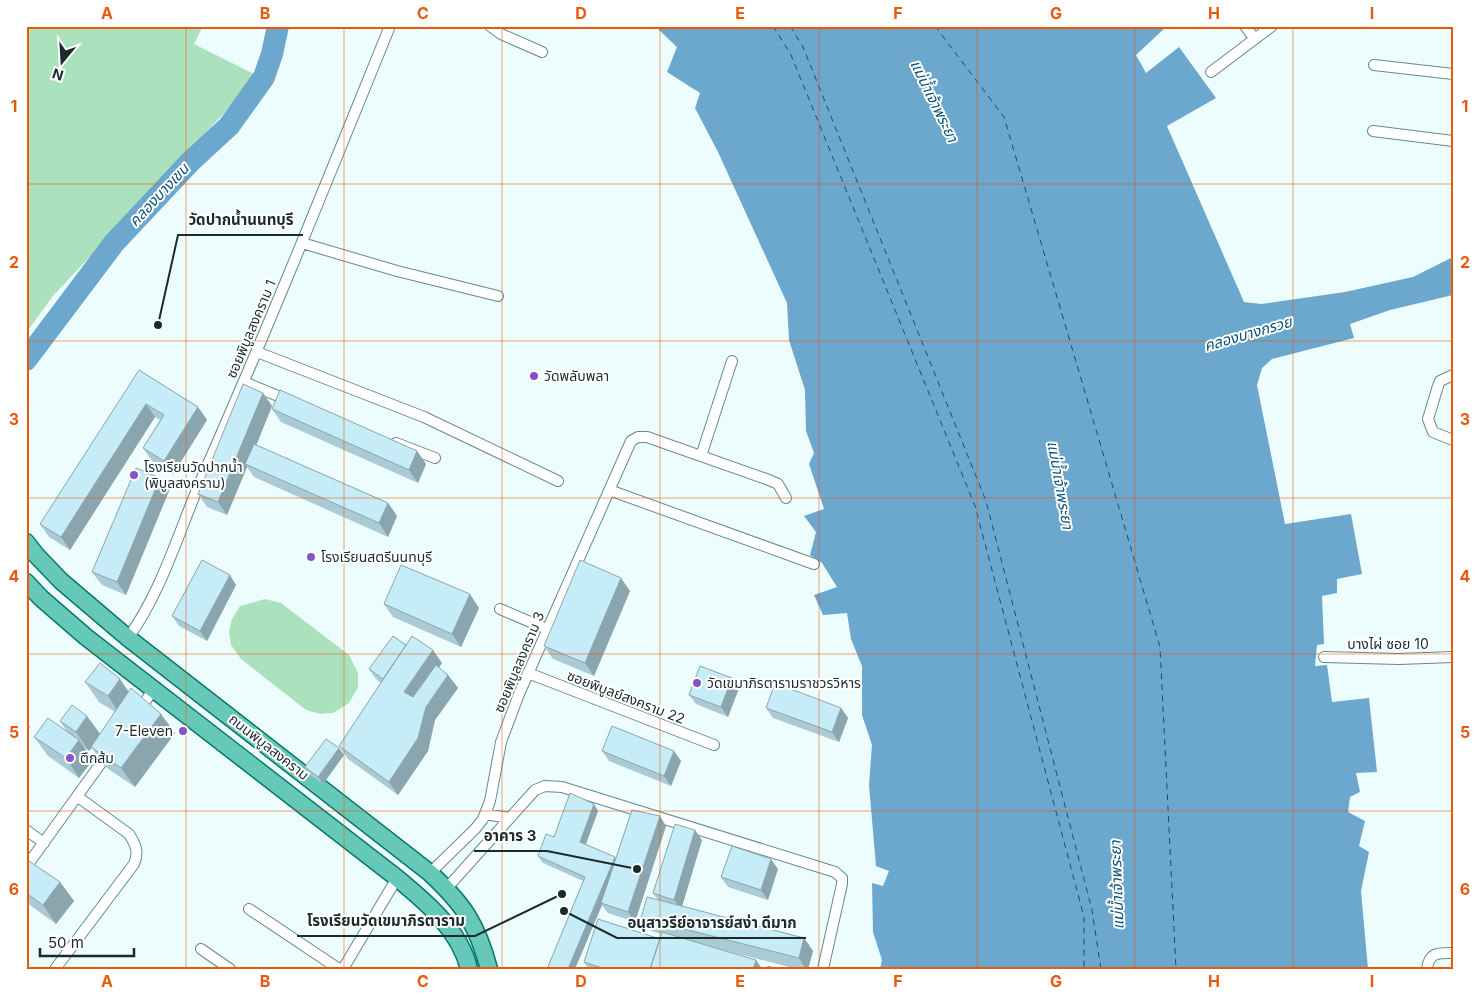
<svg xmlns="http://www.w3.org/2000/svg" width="1479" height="995" font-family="Inter,'Noto Sans Thai',sans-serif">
	<rect width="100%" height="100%" fill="#edfdfd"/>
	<path fill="#ace1be" d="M26,26H203L194,44L254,74L252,79L227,110L53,296L26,333Z
		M265,599L281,603L349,655L358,673V687L349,703L333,713L320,714L306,710L241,659L231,645L229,632L232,619L240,606Z"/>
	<path fill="#6ca7cd" d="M655,26H1118L1119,28L1121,26H1167L1136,55L1146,73L1179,47L1216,98L1167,126L1244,302L1261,304L1345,292L1413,277L1453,257V295L1390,310L1350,324L1354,338L1272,359L1262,368L1257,385L1285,524L1351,514L1362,574L1337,579V593L1322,596L1324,644L1317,645L1315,666L1327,665L1332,702L1369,698L1377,772L1356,773L1360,792L1350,797L1348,812L1365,821L1359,846L1369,852L1361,891L1368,969H880L882,960L873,932L872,883L883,886L889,871L876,866L869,785L872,745L862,715V666L851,639L847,613L823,615L814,595L837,587L822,563L810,555L816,532L804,516L824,509L809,464L814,453L806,431L805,390L789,340L787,303L718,152L695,108L700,93L667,72L677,47Z"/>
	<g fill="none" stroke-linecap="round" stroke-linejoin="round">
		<path stroke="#6ca7cd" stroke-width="22" d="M26,360L114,243L190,162L229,126L264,77L272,54L278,26"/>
		<path stroke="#085379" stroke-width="1" stroke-dasharray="6 5" stroke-linecap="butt" d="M773,26L791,55L975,506L1084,917V969
			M790,26L803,47L986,501L1092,910L1101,969
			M935,26L1004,117L1160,647L1176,969"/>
		<g stroke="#658b8b" stroke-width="12">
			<path id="street" d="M490,26L501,34L542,52
				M1245,26L1255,39
				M1374,65L1453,74
				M1211,72L1272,26
				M1373,131L1453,141
				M302,243L397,271L498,296
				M257,352L424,417L558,481
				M1453,375L1440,381L1438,386L1428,419L1433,432L1453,440
				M244,382L290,401
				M396,443L435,458
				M701,456L732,361
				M609,490L814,564
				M500,609L547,629
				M128,638C163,590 180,527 204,473C269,326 329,176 390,26
				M1324,657L1399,659L1453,657
				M528,673L714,745
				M138,712L153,690
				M485,814L509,818
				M26,830L44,843
				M26,867L109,752
				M430,873L475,829L483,819L490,801L501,742L519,694L631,441L638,437H647L769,480L778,484L786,498
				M447,888L535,790L545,786L562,787L835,872L842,878V884L823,969
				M249,909L339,969
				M201,949L230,969
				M55,969L134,864C139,852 136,845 129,834L78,797
				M343,969L397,878
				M1427,969C1429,952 1438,953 1453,953"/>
		</g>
		<g stroke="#097a69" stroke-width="19">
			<path id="primary" d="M26,542L37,556L61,581L128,638L430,873C464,905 477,924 489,969
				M26,582L41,598L86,637L397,878C426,902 460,930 469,969"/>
		</g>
		<use href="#street" stroke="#fff" stroke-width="10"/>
		<use href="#primary" stroke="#66c8b9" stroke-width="16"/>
	</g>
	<path fill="#aacbd5" d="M139,370L198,407L207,420L173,474L152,461L143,448L160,420L155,417L70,550L49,537L40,524Z
		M263,393L272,406L256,445L388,503L397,516L388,537L254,477L247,467L227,515L207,507L198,494Z
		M272,409L417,451L426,464L418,483L281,422Z
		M169,491L126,595L102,585L92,572Z
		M236,585L207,641L179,626L172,616Z
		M630,591L594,676L553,659L544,646Z
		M384,604L479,608L461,647L393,617Z
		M406,645L442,663L439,668L448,675L458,688L435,720L428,751L398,795L348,759L339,746L381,683L376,679L369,669Z
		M732,678L739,688L728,717L696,704L689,695Z
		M85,682L129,692L175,733L135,787L104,766L92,748L89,751L85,748L93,760L79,778L48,756L34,737L67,732L60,721L100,734L115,712L99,702Z
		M766,708H841L848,718L839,742L773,718Z
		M339,748L344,755L323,784L309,774L305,767Z
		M602,751H674L681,761L671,786L609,761Z
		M598,811L586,844L616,858L666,826L635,922L608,913L602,905L575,969H547L583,881L543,863L538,856L554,837Z
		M702,840L682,906L804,938L813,951L808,969H797L708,946L756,960L762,969H589L584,962L660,939L662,934L651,931L641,918L658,900L653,893Z
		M26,859L60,882L74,901L56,924L26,902Z
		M778,869L768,900L728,887L721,877Z"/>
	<path fill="#8ba5ae" d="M263,393L272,406L248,466L245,464L247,467L227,515L218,502Z
		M146,404L155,417L70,550L61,537Z
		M198,407L207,420L173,474L164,461Z
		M417,451L426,464L418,483L409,470Z
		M160,478L169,491L126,595L117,582Z
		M388,503L397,516L388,537L379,523Z
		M230,575L236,585L207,641L200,631Z
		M621,578L630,591L594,676L585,663Z
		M470,594L479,608L461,647L452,634Z
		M433,650L442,663L413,705L404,692Z
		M448,675L458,688L435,720L428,751L398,795L389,782L426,707Z
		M732,678L739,688L728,717L721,707Z
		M120,679L133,698L121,716L108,696Z
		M841,708L848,718L839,742L832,732Z
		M161,714L175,733L135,787L121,768Z
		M87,716L101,735L89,751L76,732Z
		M26,722L30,727L26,732Z
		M79,740L93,760L79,778L66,758Z
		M339,748L344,755L323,784L318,777Z
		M674,751L681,761L671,786L664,776Z
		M594,804L598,811L584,849L580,842Z
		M660,816L666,826L635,922L628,912Z
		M695,830L702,840L681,910L674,900Z
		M615,857L620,863L601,903L602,905L575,969H568Z
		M771,859L778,869L768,900L761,890Z
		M60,882L74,901L56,924L43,905Z
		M804,938L813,951L808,969H806L799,958Z
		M756,960L762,969H753Z"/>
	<path fill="#c6ecf8" stroke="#8ba5ae" d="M139,370L198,407L164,461L143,448L164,415L146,404L61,537L40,524Z
		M243,384L263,393L218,502L198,494Z
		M280,390L417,451L409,470L272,409Z
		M254,444L388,503L379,523L245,464Z
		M136,468L160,478L117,582L92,572Z
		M202,560L230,575L200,631L172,616Z
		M580,560L621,578L585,663L544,646Z
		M401,565L470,594L452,634L384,604Z
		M393,636L406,645L383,679L369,669Z
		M412,636L433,650L404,692L413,697L436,665L448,675L426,707L418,738L389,782L339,746Z
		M100,663L120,679L108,696L85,682Z
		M700,666L732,678L721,707L689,695Z
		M775,683L841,708L832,732L766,708Z
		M131,688L161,714L121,768L91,747Z
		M72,705L87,716L76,732L60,721Z
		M48,718L79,740L66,758L34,737Z
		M612,726L674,751L664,776L602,751Z
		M326,739L339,748L318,777L305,767Z
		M570,793L594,804L580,842L615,857L568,969H547L585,877L538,856L546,834L554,837Z
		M632,810L660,816L628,912L601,903Z
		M675,824L695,830L674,900L653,893Z
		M732,846L771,859L761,890L721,877Z
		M26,859L60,882L43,905L26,893Z
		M647,897L804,938L799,958L641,918Z
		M598,919L660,939L650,969H605L584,962Z
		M662,932L756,960L753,969H650Z
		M768,966L777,969H767Z"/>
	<path fill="none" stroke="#e8590c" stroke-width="1" stroke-opacity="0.55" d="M186,26V969M344,26V969M502,26V969M660,26V969M819,26V969M977,26V969M1135,26V969M1293,26V969M26,184H1453M26,341H1453M26,498H1453M26,654H1453M26,811H1453"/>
	<g fill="#8753cb" stroke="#fff" stroke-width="2">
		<circle cx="534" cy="376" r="5"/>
		<circle cx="134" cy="475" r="5"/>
		<circle cx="311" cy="557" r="5"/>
		<circle cx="697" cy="683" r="5"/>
		<circle cx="183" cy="731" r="5"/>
		<circle cx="70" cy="758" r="5"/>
	</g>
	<g text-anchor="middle" stroke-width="4" stroke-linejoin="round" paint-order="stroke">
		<g font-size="14" fill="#1b2b2b" stroke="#fff">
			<text transform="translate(251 329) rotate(-67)" y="5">ซอยพิบูลสงคราม 1</text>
			<text x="1388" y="649">บางไผ่ ซอย 10</text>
			<text transform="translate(519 662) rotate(-67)" y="5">ซอยพิบูลสงคราม 3</text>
			<text transform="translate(626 697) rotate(21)" y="5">ซอยพิบูลย์สงคราม 22</text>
			<text transform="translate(269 747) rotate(38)" y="5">ถนนพิบูลสงคราม</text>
		</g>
		<g font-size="14" fill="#1b2b2b" stroke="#fff" text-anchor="start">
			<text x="544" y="381">วัดพลับพลา</text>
			<text x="144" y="472">โรงเรียนวัดปากน้ำ<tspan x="144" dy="16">(พิบูลสงคราม)</tspan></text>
			<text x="321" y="562">โรงเรียนสตรีนนทบุรี</text>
			<text x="707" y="688">วัดเขมาภิรตารามราชวรวิหาร</text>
			<text x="173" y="736" text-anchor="end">7-Eleven</text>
			<text x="80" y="763">ตึกส้ม</text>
		</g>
		<g font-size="15" font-style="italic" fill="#085379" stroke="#fff">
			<text transform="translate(934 101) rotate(64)" y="5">แม่น้ำเจ้าพระยา</text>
			<text transform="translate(159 195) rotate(-47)" y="5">คลองบางเขน</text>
			<text transform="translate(1248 334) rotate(-16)" y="5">คลองบางกรวย</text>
			<text transform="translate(1060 485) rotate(80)" y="5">แม่น้ำเจ้าพระยา</text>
			<text transform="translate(1117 885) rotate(-92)" y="5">แม่น้ำเจ้าพระยา</text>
		</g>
	</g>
	<path fill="none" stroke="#1b2b2b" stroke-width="2" d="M158 325L178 235H303M637 869L547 851H474M562 894L475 936H297M564 911L617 938H806"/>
	<g fill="#1b2b2b" stroke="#fff" stroke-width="2">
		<circle cx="158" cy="325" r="5"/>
		<circle cx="637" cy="869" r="5"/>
		<circle cx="562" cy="894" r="5"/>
		<circle cx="564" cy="911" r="5"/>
	</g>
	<g font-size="15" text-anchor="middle" font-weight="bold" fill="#1b2b2b" stroke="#fff" stroke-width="4" stroke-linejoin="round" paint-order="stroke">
		<text x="241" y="225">วัดปากน้ำนนทบุรี</text>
		<text x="510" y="841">อาคาร 3</text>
		<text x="386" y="926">โรงเรียนวัดเขมาภิรตาราม</text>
		<text x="712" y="928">อนุสาวรีย์อาจารย์สง่า ดีมาก</text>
	</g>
	<rect width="1479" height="995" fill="none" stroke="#ffffff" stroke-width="55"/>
	<g transform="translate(62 62) rotate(198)" stroke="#ffffff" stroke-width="4" paint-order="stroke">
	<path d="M0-4L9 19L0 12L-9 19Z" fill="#1b2b2b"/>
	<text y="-8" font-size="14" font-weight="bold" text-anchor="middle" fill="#1b2b2b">N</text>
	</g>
	<path d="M40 948v8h94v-8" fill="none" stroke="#1b2b2b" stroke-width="2.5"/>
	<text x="48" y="948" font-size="15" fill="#1b2b2b" stroke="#ffffff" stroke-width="4" paint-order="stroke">50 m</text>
	<rect x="28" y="28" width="1424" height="940" fill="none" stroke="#e8590c" stroke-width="2"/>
	<g font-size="16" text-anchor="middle" font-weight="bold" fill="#e8590c">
		<text x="107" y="19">A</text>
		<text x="265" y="19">B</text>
		<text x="423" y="19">C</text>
		<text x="581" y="19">D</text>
		<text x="740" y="19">E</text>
		<text x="898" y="19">F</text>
		<text x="1056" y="19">G</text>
		<text x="1214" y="19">H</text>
		<text x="1372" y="19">I</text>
		<text x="14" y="112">1</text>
		<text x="1465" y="112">1</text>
		<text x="14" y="268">2</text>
		<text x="1465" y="268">2</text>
		<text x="14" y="425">3</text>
		<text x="1465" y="425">3</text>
		<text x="14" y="582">4</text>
		<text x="1465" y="582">4</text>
		<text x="14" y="738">5</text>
		<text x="1465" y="738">5</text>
		<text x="14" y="895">6</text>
		<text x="1465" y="895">6</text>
		<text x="107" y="987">A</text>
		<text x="265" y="987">B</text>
		<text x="423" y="987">C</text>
		<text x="581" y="987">D</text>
		<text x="740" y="987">E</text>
		<text x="898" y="987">F</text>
		<text x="1056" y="987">G</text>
		<text x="1214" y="987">H</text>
		<text x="1372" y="987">I</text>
	</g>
</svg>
